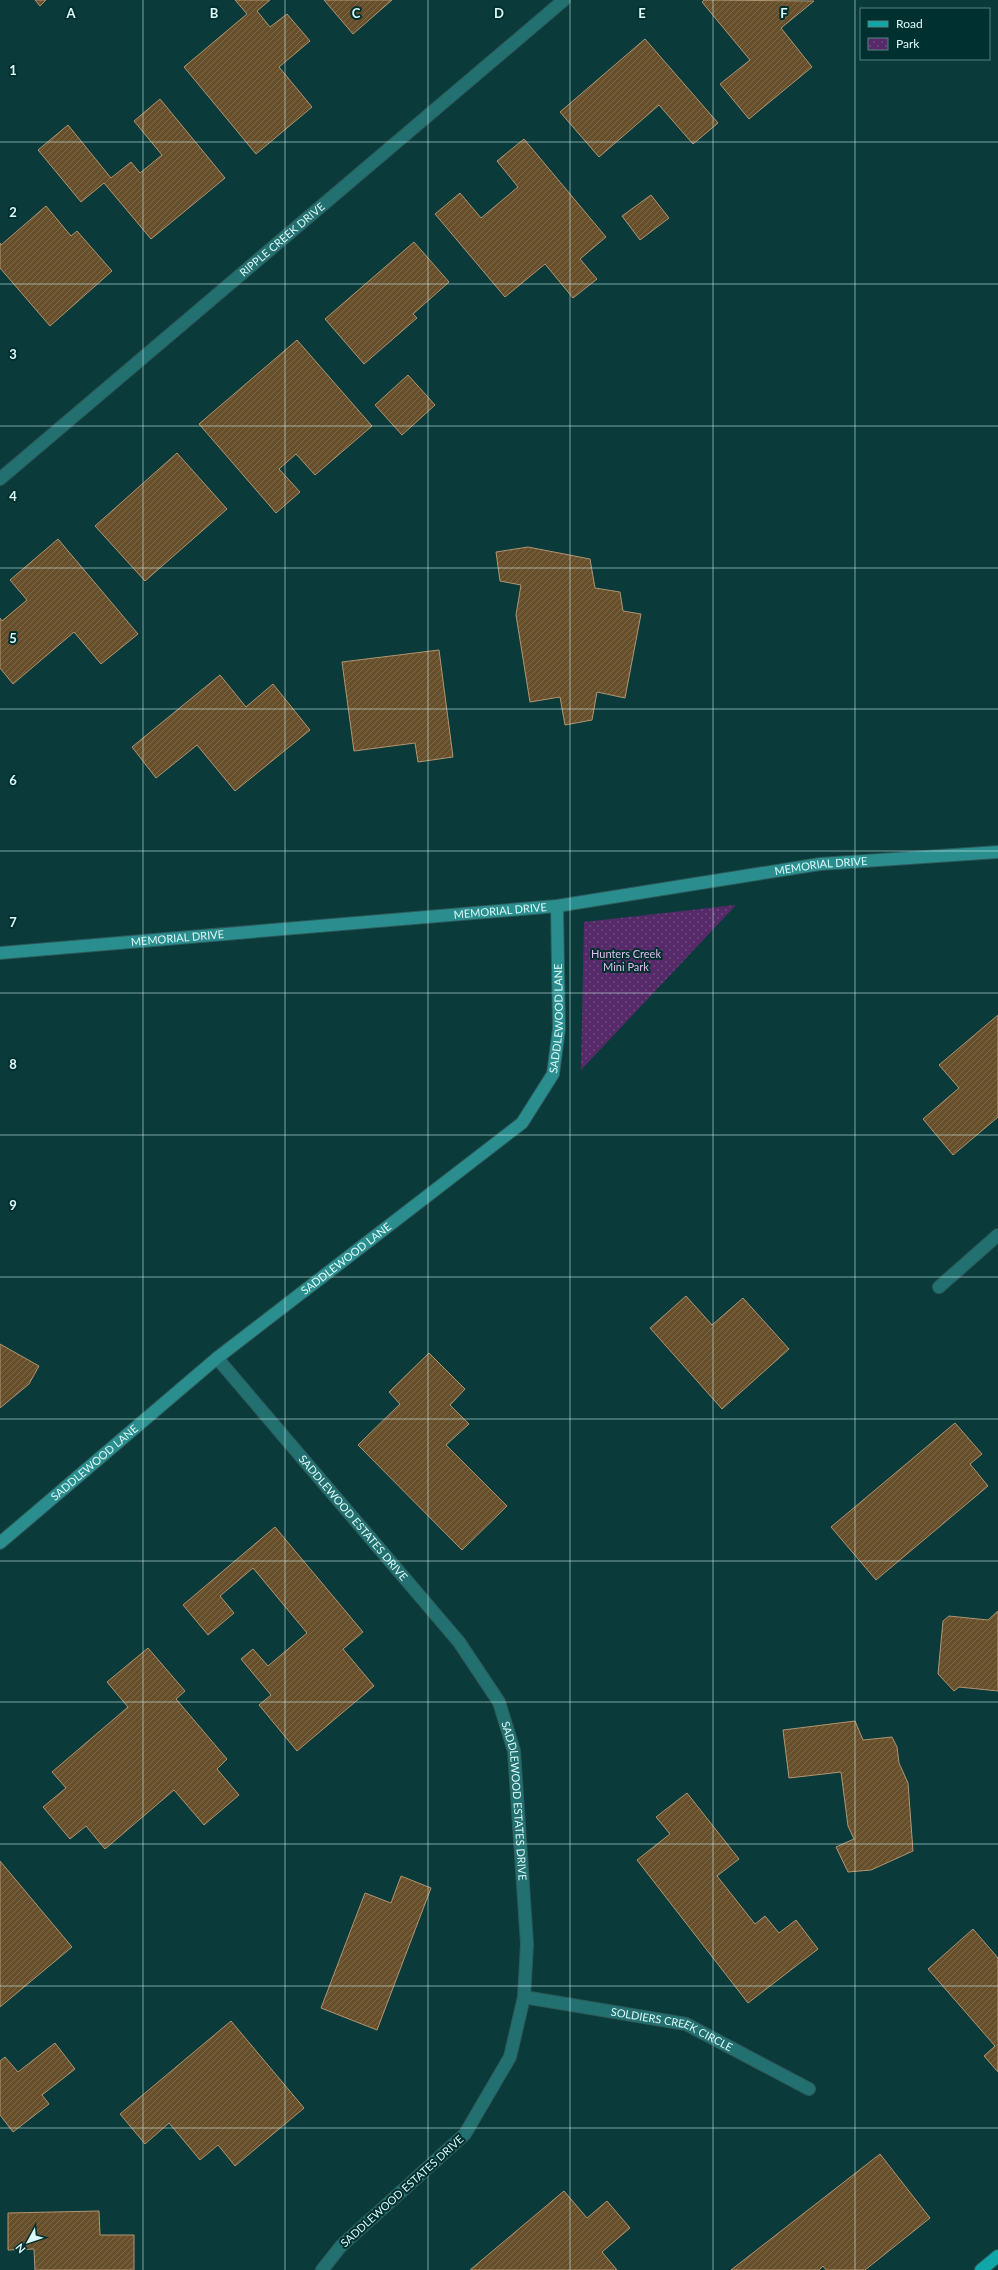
<svg xmlns="http://www.w3.org/2000/svg" width="998" height="2270" font-family="Lato,sans-serif">
	<defs>
		<pattern id="park-dots" width="8" height="8" patternUnits="userSpaceOnUse"><rect width="8" height="8" fill="#562a68"/><path d="M2 2h.1M6 6h.1" fill="none" stroke="#6e4a7e" stroke-width="1.8" stroke-linecap="round"/></pattern>
		<pattern id="building-hatch" width="6" height="6" patternUnits="userSpaceOnUse"><rect width="6" height="6" fill="#674f2b"/><path d="M-1 1l2-2M0 6l6-6M5 7l2-2" fill="none" stroke="#7c694a"/></pattern>
	</defs>
	<rect width="100%" height="100%" fill="#0b3a3a"/>
	<path fill="url(#park-dots)" d="M736,905L581,1070L584,922Z"/>
	<path fill="url(#building-hatch)" stroke="#b19570" d="M35,0H46L40,6Z
		M235,0H270L257,11L270,27L287,14L310,41L279,67L312,107L256,154L184,67L247,14Z
		M324,0H392L353,34Z
		M704,0L814,1L781,28L812,67L749,119L720,84L750,60L702,2Z
		M645,39L718,123L693,144L659,105L599,157L560,112Z
		M160,99L225,178L151,239L104,183L81,202L38,150L68,125L111,178L131,162L140,173L162,155L134,121Z
		M524,139L606,237L580,259L597,279L573,298L545,264L505,297L435,214L460,193L481,218L518,187L497,161Z
		M651,195L669,218L640,240L622,216Z
		M46,206L71,236L77,231L112,271L50,326L0,268V243L1,245Z
		M414,242L449,282L413,314L417,318L364,364L325,319Z
		M297,340L372,426L315,475L296,454L279,469L300,492L276,513L199,424Z
		M408,375L435,405L402,435L375,405Z
		M177,453L227,509L145,581L95,526Z
		M58,539L138,634L101,664L74,632L13,684L0,668V618L2,621L27,600L10,580Z
		M528,547L590,559L595,588L620,592L623,611L641,614L625,698L597,692L592,720L565,725L560,697L530,702L516,615L521,585L500,581L496,552Z
		M439,650L453,757L418,762L415,743L354,751L342,662Z
		M220,675L246,707L273,684L310,730L235,791L197,745L156,778L132,747Z
		M998,1015V1117L953,1155L923,1119L959,1088L939,1065Z
		M686,1296L712,1325L743,1298L789,1349L722,1409L650,1328Z
		M0,1344L39,1366L29,1384L0,1408Z
		M429,1353L465,1389L450,1405L469,1424L446,1445L507,1506L462,1550L358,1445L400,1404L389,1392Z
		M955,1423L982,1454L970,1464L988,1486L876,1580L831,1527Z
		M275,1527L363,1632L343,1649L374,1686L297,1751L259,1705L271,1695L241,1659L253,1649L268,1666L307,1633L253,1568L220,1596L234,1613L208,1635L183,1605Z
		M998,1611V1691L959,1687L954,1691L938,1674L943,1621L949,1616L988,1620Z
		M148,1648L185,1691L176,1699L227,1759L217,1769L239,1795L204,1825L174,1790L105,1849L86,1826L70,1839L43,1807L66,1788L52,1772L128,1707L107,1682Z
		M855,1721L863,1740L892,1737L897,1747L899,1763L908,1783L913,1851L871,1870L848,1872L836,1847L854,1839L848,1826L841,1772L789,1778L783,1730Z
		M687,1793L739,1859L717,1876L755,1924L765,1916L779,1933L796,1920L818,1949L748,2003L637,1860L670,1834L656,1817Z
		M0,1861L72,1947L0,2007Z
		M401,1876L431,1888L377,2030L321,2008L365,1893L391,1903Z
		M973,1929L998,1958V2072L984,2056L995,2046L928,1969Z
		M231,2021L304,2108L235,2166L218,2145L200,2160L169,2123L145,2144L120,2114Z
		M55,2043L75,2069L42,2095L49,2104L13,2132L0,2115V2061L5,2057L18,2072Z
		M880,2154L930,2218L865,2270H826L823,2266L819,2270H731Z
		M564,2191L587,2218L607,2201L630,2228L602,2252L617,2270H470Z
		M99,2211L100,2235H134V2270H35L34,2249L8,2250V2213Z"/>
	<g fill="none" stroke-linecap="round" stroke-linejoin="round">
		<g stroke="#2d5959" stroke-width="14">
			<g id="street">
				<path id="s1" d="M0,479L564,0"/>
				<path d="M939,1287L998,1235"/>
				<path id="s2" d="M217,1358L459,1642L499,1702L514,1751L527,1944L524,1997L510,2057L465,2134L341,2246L322,2270"/>
				<path id="s3" d="M524,1997L686,2024L809,2089"/>
			</g>
		</g>
		<g stroke="#2d5959" stroke-width="14">
			<g id="secondary">
				<path id="s4" d="M0,953L557,906L820,864L998,852"/>
				<path id="s5" d="M0,1543L217,1358L522,1123L553,1074L559,1029L557,906"/>
			</g>
		</g>
		<g stroke="#2d5959" stroke-width="14">
			<path id="primary" d="M981,2270L998,2256"/>
		</g>
		<use href="#street" stroke="#237070" stroke-width="12"/>
		<use href="#secondary" stroke="#2b8e8e" stroke-width="12"/>
		<use href="#primary" stroke="#0fa7a7" stroke-width="12"/>
	</g>
	<path fill="none" stroke="#ddfaf9" stroke-width="1" stroke-opacity="0.55" d="M143,0V2270M285,0V2270M428,0V2270M570,0V2270M713,0V2270M855,0V2270M0,142H998M0,284H998M0,426H998M0,568H998M0,709H998M0,851H998M0,993H998M0,1135H998M0,1277H998M0,1419H998M0,1561H998M0,1702H998M0,1844H998M0,1986H998M0,2128H998"/>
	<g text-anchor="middle" stroke-width="4" stroke-linejoin="round" paint-order="stroke">
		<g font-size="11" fill="#ddfaf9" stroke="#003030">
			<text dy="4" stroke="none"><textPath href="#s1" startOffset="370">RIPPLE CREEK DRIVE</textPath></text>
			<text dy="4" stroke="none"><textPath href="#s4" startOffset="826">MEMORIAL DRIVE</textPath></text>
			<text dy="4" stroke="none"><textPath href="#s4" startOffset="502">MEMORIAL DRIVE</textPath></text>
			<text dy="4" stroke="none"><textPath href="#s4" startOffset="178">MEMORIAL DRIVE</textPath></text>
			<text dy="4" stroke="none"><textPath href="#s5" startOffset="784">SADDLEWOOD LANE</textPath></text>
			<text dy="4" stroke="none"><textPath href="#s5" startOffset="448">SADDLEWOOD LANE</textPath></text>
			<text dy="4" stroke="none"><textPath href="#s5" startOffset="124">SADDLEWOOD LANE</textPath></text>
			<text dy="4" stroke="none"><textPath href="#s2" startOffset="210">SADDLEWOOD ESTATES DRIVE</textPath></text>
			<text dy="4" stroke="none"><textPath href="#s2" startOffset="546">SADDLEWOOD ESTATES DRIVE</textPath></text>
			<text dy="4" stroke="none"><textPath href="#s3" startOffset="152">SOLDIERS CREEK CIRCLE</textPath></text>
			<text transform="translate(402 2191) rotate(-42)" y="4">SADDLEWOOD ESTATES DRIVE</text>
		</g>
		<g font-size="11" fill="#e0beef" stroke="#003030">
			<text x="626" y="958">Hunters Creek<tspan x="626" dy="13">Mini Park</tspan></text>
		</g>
	</g>
	<g font-size="13" text-anchor="middle" font-weight="bold" fill="#ddfaf9" stroke="#003030" stroke-width="4" stroke-linejoin="round" paint-order="stroke">
		<text x="71" y="18">A</text>
		<text x="214" y="18">B</text>
		<text x="356" y="18">C</text>
		<text x="499" y="18">D</text>
		<text x="642" y="18">E</text>
		<text x="784" y="18">F</text>
		<text x="13" y="75">1</text>
		<text x="13" y="217">2</text>
		<text x="13" y="359">3</text>
		<text x="13" y="501">4</text>
		<text x="13" y="643">5</text>
		<text x="13" y="785">6</text>
		<text x="13" y="927">7</text>
		<text x="13" y="1069">8</text>
		<text x="13" y="1210">9</text>
	</g>
	<rect x="860" y="8" width="130" height="52" fill="#003030" stroke="#588180"/>
	<rect x="868" y="21" width="20" height="6" fill="#0fa7a7" stroke="#588180"/>
	<text x="896" y="28" font-size="12" fill="#ddfaf9">Road</text>
	<rect x="868" y="38" width="20" height="12" fill="url(#park-dots)" stroke="#588180"/>
	<text x="896" y="48" font-size="12" fill="#ddfaf9">Park</text>
	<g transform="translate(28 2242) rotate(230)" stroke="#003030" stroke-width="3" paint-order="stroke">
	<path d="M0-3L7 15L0 10L-7 15Z" fill="#ddfaf9"/>
	<text y="-6" font-size="11" font-weight="bold" text-anchor="middle" fill="#ddfaf9">N</text>
	</g>
</svg>
